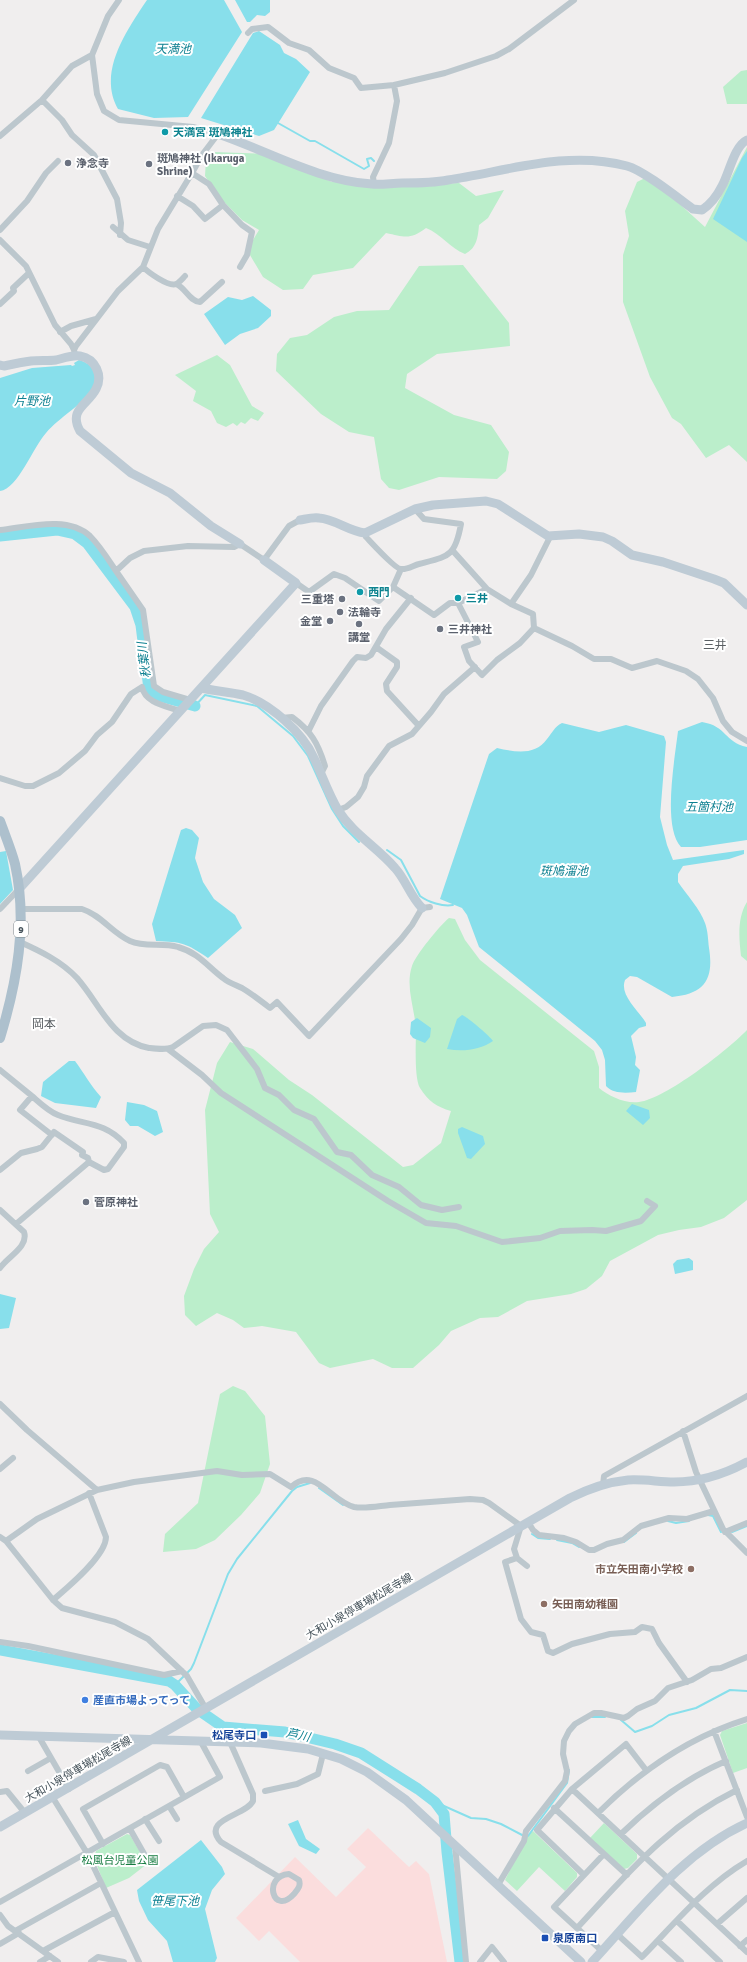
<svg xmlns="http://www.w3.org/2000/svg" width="747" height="1962" font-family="Signika,'Noto Sans JP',sans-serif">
	<rect width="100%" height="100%" fill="#f0eeee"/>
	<path fill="#fbdddd" d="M368,1828L409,1867L416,1861L429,1874L447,1962H300L269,1931L259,1941L236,1918L295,1857L336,1897L366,1867L347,1849Z"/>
	<path fill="#bbeecb" d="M747,70V104H727L723,87L741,71Z
		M747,147V462L729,445L706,458L681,424L672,418L650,377L623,302V255L629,236L625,211L637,182L645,178L673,198L705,227Z
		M215,152L266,154L332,182L439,184L459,183L476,196L504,190L488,218L479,225C478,237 477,248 465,254C450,248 441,234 426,228C410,240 405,237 386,233L353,268L313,275L303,289L283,290L263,277L247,250L259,230L242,220L220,198L205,176L206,159Z
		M463,265L509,323L510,346L437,354L407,374L405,388L454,415L491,425L509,452L506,471L497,479L439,477L399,490L389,488L381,479L374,437L349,432L321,414L276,371L277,354L290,338L307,335L334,317L357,311L389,310L419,266Z
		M217,355L230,365L252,406L264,413L258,421L251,418L245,424L241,422L237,426L233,423L226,427L217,423L211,411L193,401L196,391L175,375Z
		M747,902V961L741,956C739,938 737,918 747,902Z
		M449,918L455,919L465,940L480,960L594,1051L599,1067V1088C609,1096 625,1104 639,1102C665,1099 728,1050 747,1030V1200L724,1218L701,1227L679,1230L658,1235L610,1261L602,1276L586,1289L571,1294L527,1301L498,1317L480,1318L451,1331L439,1345L413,1368H392L373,1359L330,1368L319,1363L296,1332L262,1326L244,1328L233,1320L217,1313L196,1326L185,1315L184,1296L194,1269L204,1249L219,1232L210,1214L205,1110L217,1063L230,1042L253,1049L289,1080L312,1095L403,1167L413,1165L441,1143L451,1111C437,1107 428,1101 420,1088C414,1078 416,1043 416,1030C415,1009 405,987 412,966C415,956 440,925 449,918Z
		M233,1386L245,1391L265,1416L270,1464L260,1493L241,1515L215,1540L196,1549L163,1552L165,1534L198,1503L220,1394Z
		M747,1723V1768L733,1773L720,1735L722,1731Z
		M604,1823L637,1854V1859L628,1868L624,1869L590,1838Z
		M533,1831L577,1873V1877L565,1891L539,1867L517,1891L505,1880L527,1836Z
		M127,1834L130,1835L147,1864L129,1878L106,1888L94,1858L96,1851Z"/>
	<path fill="#88dfeb" d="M147,0H224L242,32L188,117L154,118L118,109C97,72 127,30 147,0Z
		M235,0H270V12L265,16L257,15L250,22H247Z
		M259,31L280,45L284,53L296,59L310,72L274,130L259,136L201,118L253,33Z
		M747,151V242L713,219L742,158Z
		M253,296L271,310V316L258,328L240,334L225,345L204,314L228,297L242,300Z
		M79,360C90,363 101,373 94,386C85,404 59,417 46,433C33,447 18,489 0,491V378L32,368L71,365L72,366L75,365L74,363Z
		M702,722C727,726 724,742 747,747V840L700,847H681C662,827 675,758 678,731Z
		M562,723L599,732L626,725L664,736L666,742L660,817L667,845L673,860L744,850V854L729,859L683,866L678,874V882C687,895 700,909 705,923C708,931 708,940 709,948C714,979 705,994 672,997L637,977L630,976L625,980C619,995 639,1011 646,1023V1026L639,1028L631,1036L636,1057L635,1065L640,1070L636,1092C626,1093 613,1094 606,1086L605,1060L602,1050L595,1041L479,947L467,915L462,908L440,899L489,754L497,748C515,752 535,756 547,739C553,732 554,727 562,723Z
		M186,828L192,830L199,838L195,858L203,882L214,899L235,915L242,928L208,958C186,943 182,942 156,941L152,924L181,830Z
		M6,851L13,890L0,904V852Z
		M462,1015C466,1016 490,1036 493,1041C480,1050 463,1052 447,1049L457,1019Z
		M417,1018L431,1028L430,1037L425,1043L413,1038L410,1034L411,1022Z
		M69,1061H75C84,1073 91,1086 101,1097L96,1108L55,1103L41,1096L43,1082Z
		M127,1102L144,1105L157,1111L163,1132L155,1136L138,1126H130L125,1120Z
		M632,1104L649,1110L650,1118L643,1125L626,1111Z
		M462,1127L483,1136L485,1144L471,1159L467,1158L458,1133V1129Z
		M689,1258L693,1261V1270L675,1274L673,1264L677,1260Z
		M0,1294L16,1298L9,1328L0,1329Z
		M298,1820L306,1839L320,1849L316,1854L299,1846L288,1824Z
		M201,1840L222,1867L225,1874L212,1890L205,1909L217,1958L215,1962H173L167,1941L148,1920L139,1901L137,1890Z"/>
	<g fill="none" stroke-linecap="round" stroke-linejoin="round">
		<path stroke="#88dfeb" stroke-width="2" d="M278,123L310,141H315L364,169L369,166L367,159L371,158L374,161
			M195,706L205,695L257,706L293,736L308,756L332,809L343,826L359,842
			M387,850L401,860L420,896C428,902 443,907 453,905
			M319,1488L343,1505
			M708,1515L713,1516L721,1532
			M668,1521L676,1523L689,1521
			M732,1532L747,1526
			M532,1534L538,1538L550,1539
			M557,1540L572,1543L579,1547
			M624,1542L636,1533
			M175,1685L191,1669L194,1663L228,1574L237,1559L292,1491L297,1487L310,1483
			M592,1717H605
			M621,1720L635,1732L652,1726L669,1715L696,1708L730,1690L747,1691
			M435,1802L471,1818L486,1819L501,1824L524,1836
			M528,1836L567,1783L569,1770"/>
		<path stroke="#88dfeb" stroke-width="11" d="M0,536L57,530L75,534L87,543L135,607L141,625L149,689L156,695L195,706
			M0,1650L169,1681L175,1685L197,1709L223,1727L285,1732L335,1744L361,1753L418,1789L435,1802L444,1814L447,1852L460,1962"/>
		<path stroke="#bcc7cd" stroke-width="6" d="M248,33L252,29L268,27L289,43L309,50L329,68L354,78L361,88L394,85
			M42,100L62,120L72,135L94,155L117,199L121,223L120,235
			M0,136L42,100L72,66L92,55
			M192,173L209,184L223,205
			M374,184L373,177L389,143L397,101L394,85L445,73L496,56L509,49L574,0
			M177,196L193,206L205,219L223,205L242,225L252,232L247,255L240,267
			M113,227L128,240L150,247
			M0,230L27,201L46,173L58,161
			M0,240L26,266L55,325L71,344L74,350
			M143,267C148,272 168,287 176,284C179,283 183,278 185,276
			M176,284C186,288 189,301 200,302L222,282
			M0,304L14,291L13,288L29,273
			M60,332L71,326L96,319
			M75,356L74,350L76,346L118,291L143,267L158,229L192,173L202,155L218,134L193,127L119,120L104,111L97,94L92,55L108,16L119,0
			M0,530C27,527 68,515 90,536C100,546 108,559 116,571L130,558L144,551L188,546L234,547L240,544L264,560L289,526L300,520
			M365,533L366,537C371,542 395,569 401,569C407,570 414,565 419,564C449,556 455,557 461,524L424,519L415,509
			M453,551L487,589
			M116,571L143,610L154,686L163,692L190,700
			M296,583L309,592L334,574L345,578L379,601L393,587L434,615L450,603H458L487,589L511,604L531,575L550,537
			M393,587L401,569
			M458,603L478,642L464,647L469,661L482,675L497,660L520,643L534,628L533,614L511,604
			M534,628L572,646L594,659H611L632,668L657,661L686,671L698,679L713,698L723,721L732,732L747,741
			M376,647L397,662V667L386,684L387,691L419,726
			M281,718L292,717C311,731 318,743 325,766L321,774
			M309,730L321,706L353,661L357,657L366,658L371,655L386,629L411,598
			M0,778L25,786H33L59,773L85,751L97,735L112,722L131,694L142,687C145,703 166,706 180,711
			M338,810L346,807L358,797L364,787L367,776L389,746L412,734L431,712L444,694L475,667
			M0,909L19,889
			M21,909H82C101,915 112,933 130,941C145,948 162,942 178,947C199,953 207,966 223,978C229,983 236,985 242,988C252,994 261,1001 270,1008L277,1002L309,1036L401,939L412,925L422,908L430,907
			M20,942C40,951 61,961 77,978C100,1004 112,1041 149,1048C158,1049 166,1050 173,1047L203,1026L216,1025L227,1030L257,1069L265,1088L279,1095L294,1110L314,1119L337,1152L351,1155L372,1175L399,1187L421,1205L442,1210L459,1207
			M168,1049L202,1075L221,1093L388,1201L426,1223L456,1226L502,1242L540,1238L560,1231L592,1230L606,1231L641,1221L655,1206L647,1201
			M0,1070L32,1096L20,1110L52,1135
			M0,1170L21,1153L37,1149L42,1147L54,1132L83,1152L82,1155L88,1158L89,1162L104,1170L108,1169L124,1147V1143C104,1121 83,1125 58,1115C48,1111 40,1103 32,1096
			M0,1210L24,1232C29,1247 7,1257 0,1268
			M16,1224L89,1162
			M0,1404L27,1430L97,1490
			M683,1431L696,1472L723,1529L747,1553
			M0,1469L13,1458
			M603,1485L604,1476L747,1396
			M528,1522L533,1530L539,1535L564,1538L576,1542L589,1550H594L607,1544L623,1540L641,1526L669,1518L687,1519L714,1511
			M725,1532L747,1523
			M0,1537L6,1541L53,1600L62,1608L115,1622L148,1639L187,1676L206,1709
			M6,1541L37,1519L97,1490L134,1482L217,1471L242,1475L270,1474L291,1487C315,1465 330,1501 354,1507C365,1509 379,1506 390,1505C417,1503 443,1501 470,1499L483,1500L489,1503L521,1526L514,1549L517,1558
			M527,1566L517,1558L505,1562L521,1619L531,1632L543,1635L548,1651L553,1653L572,1644L610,1634L635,1632L642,1627L652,1629L659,1643L687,1682
			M53,1600C67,1588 106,1556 106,1537L89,1493
			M0,1642L28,1646L164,1675L182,1671
			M714,1731L747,1817
			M39,1737L69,1789
			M230,1742L253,1794V1801C246,1816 200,1819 221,1842L279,1877
			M28,1771L51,1758
			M572,1789L747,1952
			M265,1791L297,1784L318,1774L323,1754
			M0,1792L7,1791L25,1813
			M53,1798L87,1853L139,1962
			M169,1806L177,1819
			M554,1808L627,1875
			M598,1813C640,1771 689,1737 747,1719
			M145,1819L159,1841
			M130,1829L147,1859
			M621,1834C652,1804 686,1778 726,1761
			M103,1844L83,1809L160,1765L167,1767L184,1797
			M455,1845L466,1962
			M289,1874L299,1880C301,1886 298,1889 294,1894C273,1917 262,1876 289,1874Z
			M584,1875L537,1830L572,1789L626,1744L646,1770
			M498,1885L524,1841L526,1831L565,1781L567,1771L563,1754L564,1741L569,1731L575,1724L594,1713H601L624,1718L628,1716L637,1709L655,1701L668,1688L692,1680L711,1669L721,1668L747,1657
			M0,1902L220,1777L201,1742
			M0,1915L8,1926L58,1962
			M677,1921L720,1962
			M717,1924L747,1898
			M577,1928C628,1873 668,1824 737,1790
			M15,1931L101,1883
			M618,1935L642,1957C675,1923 706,1885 747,1861
			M658,1941L681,1962
			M0,1944L19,1933
			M740,1946L747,1940
			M43,1951L115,1912
			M602,1951L554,1907L604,1854
			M40,1962L50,1956
			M91,1962L98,1957L124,1962
			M480,1962L492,1947L504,1962"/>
		<path stroke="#becbd5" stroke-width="9" d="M218,134C268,151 319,181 372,184C382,185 392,183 402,183C417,183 433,183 448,180C507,171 567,150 627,166C643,170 678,198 693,209L702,210C711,204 717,196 722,186C729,174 734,146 747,140
			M0,365L4,366C13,364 22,362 31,361C39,360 48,361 56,360C64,358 72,355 80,356C96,359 103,376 96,389C88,405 68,409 80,431L131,473L170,493L211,526L240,544
			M300,520C306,519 313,517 319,518C335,519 348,531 365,533L415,509L433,505L486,501L498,504L548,536L579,534L603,537L612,541L632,555L663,562L714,579L724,583L747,605
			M201,688C215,691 229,692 243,695C270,703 303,733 314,758C322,775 328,793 338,810C353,834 377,847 395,868C406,880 410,896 422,908
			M19,889L296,583L264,560
			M0,1735L261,1743L308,1749L341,1759L367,1772L406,1800L581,1962
			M0,1827L570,1498C588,1489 608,1482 628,1480C644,1479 659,1482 674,1482C700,1482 725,1474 747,1462
			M592,1962C639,1911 683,1852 747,1823"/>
		<path stroke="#adc0cd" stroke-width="10" d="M0,821C5,835 11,849 15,864C28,923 17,982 0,1038"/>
	</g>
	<g fill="#0f9aa8" stroke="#fff" stroke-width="1.5">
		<circle cx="165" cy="132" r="4"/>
		<circle cx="360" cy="592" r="4"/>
		<circle cx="458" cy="598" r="4"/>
	</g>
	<g fill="#6b7280" stroke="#fff" stroke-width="1.5">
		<circle cx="68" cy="163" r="4"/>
		<circle cx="149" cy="164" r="4"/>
		<circle cx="342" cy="599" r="4"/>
		<circle cx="340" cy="612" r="4"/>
		<circle cx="330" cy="621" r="4"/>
		<circle cx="359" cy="624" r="4"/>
		<circle cx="440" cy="629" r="4"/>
		<circle cx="86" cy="1202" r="4"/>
	</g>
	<g fill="#8d6e63" stroke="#fff" stroke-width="1.5">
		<circle cx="691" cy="1569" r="4"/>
		<circle cx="544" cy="1604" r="4"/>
	</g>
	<circle fill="#3f7fe0" stroke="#fff" stroke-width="1.5" cx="85" cy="1700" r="4"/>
	<g fill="#1a4fb4" stroke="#fff" stroke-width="1.5">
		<rect x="260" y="1731" width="8" height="8" rx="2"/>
		<rect x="541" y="1934" width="8" height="8" rx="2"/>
	</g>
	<g text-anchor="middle" stroke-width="4" stroke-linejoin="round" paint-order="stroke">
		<rect fill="#fff" stroke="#7e878c" stroke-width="1" x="14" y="921" width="14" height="16" rx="3"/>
		<g font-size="10" font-weight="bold" fill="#46535b">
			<text x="21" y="933">9</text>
		</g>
		<g font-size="11" font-weight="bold" fill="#0d838f" stroke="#fff" text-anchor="start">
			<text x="173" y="136">天満宮 斑鳩神社</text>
			<text x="368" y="596">西門</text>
			<text x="466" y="602">三井</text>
		</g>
		<g font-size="11" font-weight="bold" fill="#5b616d" stroke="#fff" text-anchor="start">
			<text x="157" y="162">斑鳩神社 (Ikaruga<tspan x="157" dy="13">Shrine)</tspan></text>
			<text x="76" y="167">浄念寺</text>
			<text x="334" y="603" text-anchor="end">三重塔</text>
			<text x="348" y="616">法輪寺</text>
			<text x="322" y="625" text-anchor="end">金堂</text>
			<text x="448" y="633">三井神社</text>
			<text x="359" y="641" text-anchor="middle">講堂</text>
			<text x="94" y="1206">菅原神社</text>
		</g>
		<g font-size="11" font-weight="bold" fill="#785e54" stroke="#fff" text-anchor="end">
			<text x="683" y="1573">市立矢田南小学校</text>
			<text x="552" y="1608" text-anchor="start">矢田南幼稚園</text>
		</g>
		<g font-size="11" fill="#46535b" stroke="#fff">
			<text transform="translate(359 1606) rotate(-30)" y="4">大和小泉停車場松尾寺線</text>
			<text transform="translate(78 1769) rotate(-30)" y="4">大和小泉停車場松尾寺線</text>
		</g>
		<g font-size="11" font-weight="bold" fill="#366cbe" stroke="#fff" text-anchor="start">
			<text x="93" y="1704">産直市場よってって</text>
		</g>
		<g font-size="11" font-weight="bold" fill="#164399" stroke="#fff" text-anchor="end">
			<text x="256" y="1739">松尾寺口</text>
			<text x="553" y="1942" text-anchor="start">泉原南口</text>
		</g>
		<g font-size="11" fill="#177c41" stroke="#fff">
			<text x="120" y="1864">松風台児童公園</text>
		</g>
		<g font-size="12" font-style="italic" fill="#0d8091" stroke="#fff">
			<text x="173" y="53">天満池</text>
			<text x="32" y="405">片野池</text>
			<text transform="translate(144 660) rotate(-97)" y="4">秋葉川</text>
			<text x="709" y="811">五箇村池</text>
			<text x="564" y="875">斑鳩溜池</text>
			<text transform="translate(298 1735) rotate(12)" y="4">芦川</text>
			<text x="175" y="1905">笹尾下池</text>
		</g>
		<g font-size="12" fill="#5a5f63" stroke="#fff">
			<text x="715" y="649">三井</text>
			<text x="44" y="1028">岡本</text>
		</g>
	</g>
</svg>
